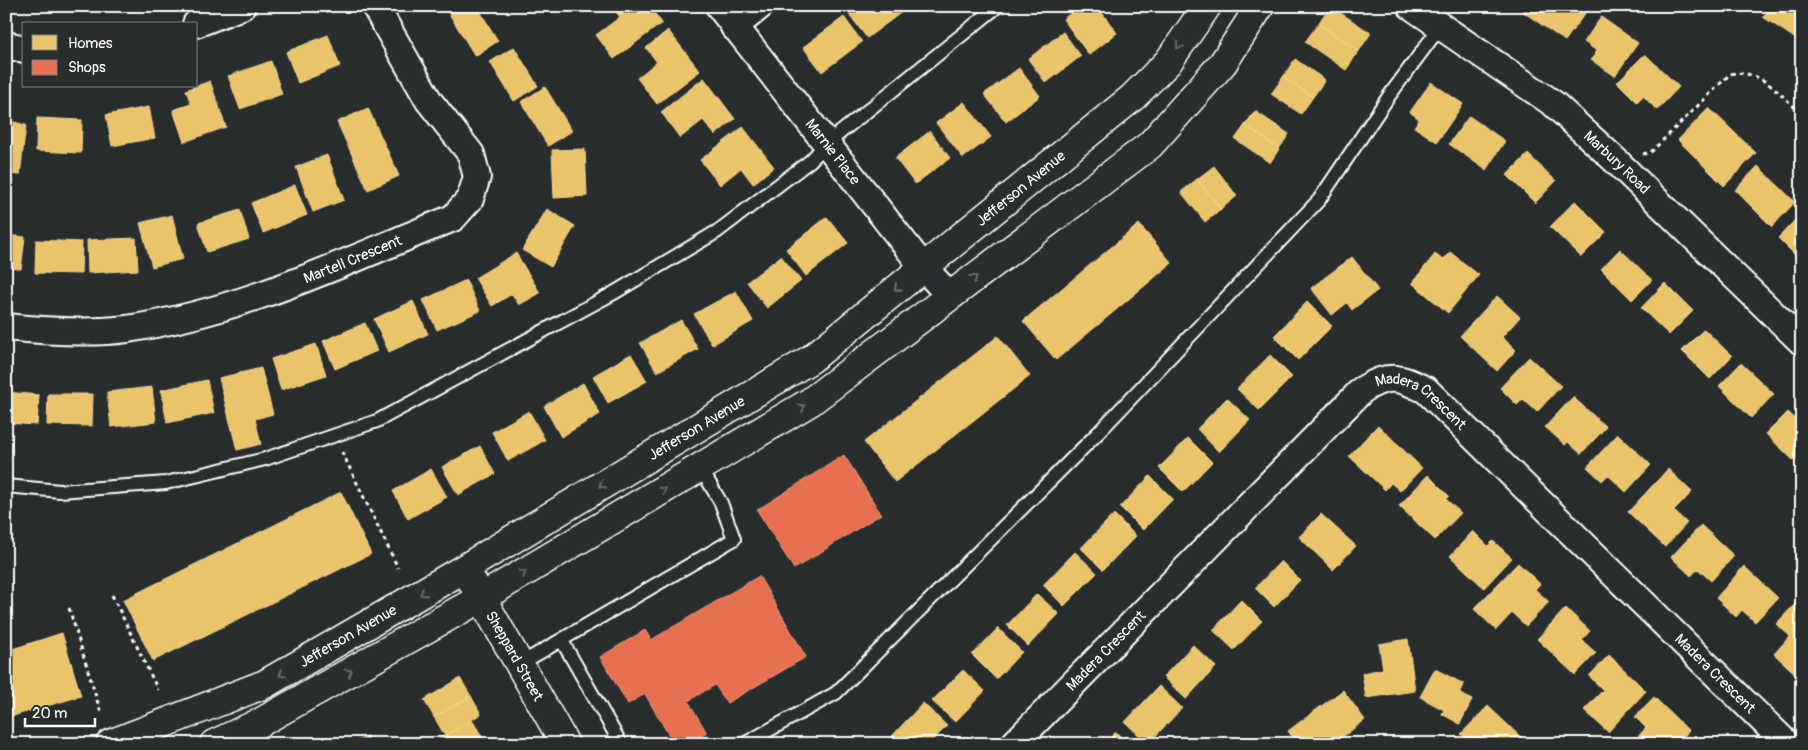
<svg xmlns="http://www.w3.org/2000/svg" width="1808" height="750" font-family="Pangolin,sans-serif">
	<rect width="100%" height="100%" fill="#2a2d2e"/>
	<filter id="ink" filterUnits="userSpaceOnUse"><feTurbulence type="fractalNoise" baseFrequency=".02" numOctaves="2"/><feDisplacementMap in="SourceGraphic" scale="10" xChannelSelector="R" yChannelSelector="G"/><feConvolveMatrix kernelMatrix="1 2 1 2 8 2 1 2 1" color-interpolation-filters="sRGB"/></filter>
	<g filter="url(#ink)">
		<path fill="#e9c46a" stroke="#f0d697" d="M459,6H477L498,41L475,56L448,12Z
			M611,6H649L662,23L614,59L596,35L620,17Z
			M859,6H910L867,38L849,14Z
			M1080,6H1097L1117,33L1089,55L1063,19Z
			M1330,6L1371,33L1359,51L1318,24Z
			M1525,6H1578L1586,12L1565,41L1522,11Z
			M1771,6H1802V43L1763,17Z
			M844,17L862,42L822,72L803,47Z
			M1601,17L1638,43L1615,76L1591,60L1597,51L1584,42Z
			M1318,24L1359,51L1346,70L1305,42Z
			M668,30L700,71L657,104L637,78L657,62L646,48Z
			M1063,32L1081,56L1046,83L1028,59Z
			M328,35L340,66L298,83L286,52Z
			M514,47L538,86L514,101L490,62Z
			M1645,54L1679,87L1657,110L1643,96L1637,102L1617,82Z
			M1295,59L1325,80L1313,97L1283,77Z
			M271,61L282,94L240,109L228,76Z
			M1019,68L1040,96L1006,122L984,94Z
			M1283,77L1313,97L1301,114L1271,94Z
			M704,78L735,119L715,135L703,120L680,138L661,112Z
			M210,81L226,127L184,142L173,110L191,104L186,90Z
			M1431,82L1463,104L1437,142L1414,127L1419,119L1410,112Z
			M545,87L572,131L548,146L521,102Z
			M964,102L991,137L963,158L936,123Z
			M149,107L155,138L112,146L106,115Z
			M368,108L399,176L368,190L337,122Z
			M1709,108L1756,153L1724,186L1678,140Z
			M1255,111L1289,134L1279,149L1245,125Z
			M1469,116L1505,141L1486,170L1449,144Z
			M37,118L82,120L81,153L36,151Z
			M6,120L26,125L20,175L6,174Z
			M1245,125L1279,149L1270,163L1235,139Z
			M743,127L774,167L753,184L741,168L720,185L700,160Z
			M930,131L950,158L915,184L895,158Z
			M585,149L587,196L554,198L552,150Z
			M1528,154L1556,181L1535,203L1507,175Z
			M327,155L344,200L313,212L296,167Z
			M1214,166L1237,196L1221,209L1197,179Z
			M1758,166L1795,202L1772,227L1735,190Z
			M1197,179L1221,209L1205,222L1181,192Z
			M295,185L307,215L263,233L251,203Z
			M1575,201L1606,232L1581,257L1550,227Z
			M547,209L575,226L551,267L522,250Z
			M240,210L249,239L207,252L198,223Z
			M172,215L183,259L152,267L140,223Z
			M827,217L848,243L806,276L786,249Z
			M1796,219L1802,224V262L1778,238Z
			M1139,224L1172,263L1056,360L1023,321Z
			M6,235L25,237L21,269L6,268Z
			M136,238L138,270L88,273L87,240Z
			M36,240L82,242L81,274L35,273Z
			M1620,249L1652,280L1632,300L1601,269Z
			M1450,252L1479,275L1448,313L1412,283L1435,254L1443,260Z
			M516,253L540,293L519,305L512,294L492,306L475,278Z
			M781,256L801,281L767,308L747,282Z
			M1352,257L1378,290L1352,310L1347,303L1332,315L1311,288Z
			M466,280L480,311L437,330L423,300Z
			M1665,283L1693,311L1669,335L1641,308Z
			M736,291L753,321L712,345L694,314Z
			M1497,296L1520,317L1502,337L1516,350L1497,371L1460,336Z
			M413,301L428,334L389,352L374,319Z
			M1307,302L1332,326L1298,360L1274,336Z
			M681,320L698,349L657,372L640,343Z
			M365,323L377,351L335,369L323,341Z
			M1704,329L1732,356L1710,379L1682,351Z
			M998,336L1030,376L895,482L864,442Z
			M316,344L326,375L281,390L271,359Z
			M631,354L647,381L608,403L593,376Z
			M1270,355L1292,377L1259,410L1237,389Z
			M1529,357L1561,386L1537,412L1523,399L1517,405L1500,388Z
			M1741,363L1774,394L1751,418L1719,386Z
			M261,368L273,414L255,419L261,444L237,450L219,378Z
			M207,380L214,413L167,423L161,390Z
			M583,383L600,414L561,437L544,406Z
			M152,387L156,422L111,427L107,392Z
			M6,392L39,395L37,425L6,423Z
			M48,394H93L92,426L47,425Z
			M1573,397L1606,427L1581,454L1568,442L1565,445L1545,427Z
			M1227,398L1250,420L1219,452L1197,429Z
			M529,411L545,440L508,461L492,432Z
			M1788,412L1802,425V454L1794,461L1766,434Z
			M1378,425L1422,468L1400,491L1391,483L1385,490L1349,456Z
			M1618,434L1651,465L1626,492L1608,475L1602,481L1587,467Z
			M1188,438L1212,462L1183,492L1159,468Z
			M480,446L495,474L458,495L442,467Z
			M431,469L447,497L408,519L393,491Z
			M1668,469L1692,492L1674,511L1687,523L1665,547L1628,512Z
			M1428,475L1449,496L1446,499L1461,513L1435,540L1399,506Z
			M1150,476L1173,499L1143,530L1120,507Z
			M341,492L371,554L153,661L123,600Z
			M1114,514L1136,536L1103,570L1081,548Z
			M1321,514L1356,546L1333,570L1299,537Z
			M1701,525L1734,556L1711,581L1698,569L1691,576L1671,557Z
			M1473,531L1488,546L1493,541L1512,558L1484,588L1450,556Z
			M1075,552L1097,573L1064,606L1043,585Z
			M1281,561L1300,580L1274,607L1255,588Z
			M1518,563L1540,584L1535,589L1549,602L1526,626L1512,613L1496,630L1474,609Z
			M1744,566L1778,598L1755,622L1742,610L1736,617L1716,598Z
			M1037,594L1059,614L1028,646L1007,625Z
			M1241,600L1262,621L1234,650L1213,630Z
			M1796,603L1802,608V674L1799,677L1774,654L1790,636L1776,624Z
			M1566,608L1590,631L1582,640L1596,653L1575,675L1537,639Z
			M998,628L1022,652L996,679L972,655Z
			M62,633L81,696L6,718V651Z
			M1408,639L1415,691L1366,698L1362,673L1383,669L1379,644Z
			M1193,645L1216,667L1186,699L1163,677Z
			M1609,655L1646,691L1608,732L1584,710L1603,690L1589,676Z
			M1435,669L1464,684L1459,693L1472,700L1460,724L1442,714L1444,710L1420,697Z
			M963,670L985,691L955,722L932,701Z
			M460,678L471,696L434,717L424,700Z
			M1159,686L1182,708L1148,744L1125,722Z
			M1343,690L1365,720L1333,744H1297L1288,731Z
			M471,696L481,714L445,736L434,717Z
			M1654,697L1689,731L1677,744H1631L1646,728L1635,717Z
			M923,703L947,726L929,744H900L892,736Z
			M1488,706L1526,742L1524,744H1471L1461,734Z
			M472,720L483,738L473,744H437L436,741Z
			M1116,732L1128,744H1104Z
			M1695,735L1703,744H1687Z
			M367,736L371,744H352Z"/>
		<path fill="#e76f51" stroke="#ee9a85" d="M844,455L881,514L794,569L757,510Z
			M759,576L806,657L727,703L715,685L688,701L707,733L688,744H674L645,694L628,704L600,657L645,630L651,640Z"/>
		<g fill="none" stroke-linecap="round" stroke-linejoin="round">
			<g stroke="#fff" stroke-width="16">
				<path id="lane" d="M6,486L60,491L166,483L265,459L377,421L612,294L718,231L810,161L826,144L998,6
					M562,641L621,744
					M520,664L734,539L721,503L700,467
					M744,744L836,693L1098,433L1319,200L1389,96L1440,27"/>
			</g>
			<g stroke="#fff" stroke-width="30">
				<g id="street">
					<path id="s1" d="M719,6L923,267L950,296"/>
					<path id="s2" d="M1411,6L1554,104L1617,162L1802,342"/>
					<path d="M196,24L242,6"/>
					<path d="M734,27L760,6"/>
					<path d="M6,45L24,49"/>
					<path id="s3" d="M6,327C45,331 88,334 127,329C242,312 346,261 453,218L470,199L477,177L471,154L429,101L375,6"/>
					<path id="s4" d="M1014,744L1362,390C1388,373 1399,377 1426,390L1787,744"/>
				</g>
			</g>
			<g stroke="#fff" stroke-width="31">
				<g id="secondary">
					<path id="s5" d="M473,583L565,744"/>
					<path id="s6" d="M110,744L265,684L465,568L811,359L1133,97L1168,62L1207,6"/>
					<path d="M214,744L261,722L481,598L810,402L1150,145L1223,63L1260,6"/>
				</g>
			</g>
			<path stroke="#fff" stroke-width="3" stroke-dasharray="4 4" stroke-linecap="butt" d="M1643,154L1651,152L1730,74C1761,68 1780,95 1802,114
				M342,452L398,568
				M112,595L158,690
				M69,608L101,713"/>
			<use href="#lane" stroke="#2a2d2e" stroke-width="12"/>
			<use href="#street" stroke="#2a2d2e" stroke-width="26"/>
			<use href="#secondary" stroke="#2a2d2e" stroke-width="28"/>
		</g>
		<defs><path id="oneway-chevron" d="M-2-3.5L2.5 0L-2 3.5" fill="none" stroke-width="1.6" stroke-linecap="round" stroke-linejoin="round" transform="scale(1.25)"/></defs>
		<g stroke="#6a6c6d">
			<use href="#oneway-chevron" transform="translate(1179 46) rotate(125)"/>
			<use href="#oneway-chevron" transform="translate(974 278) rotate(-37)"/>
			<use href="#oneway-chevron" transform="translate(897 288) rotate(140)"/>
			<use href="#oneway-chevron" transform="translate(802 407) rotate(-31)"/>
			<use href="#oneway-chevron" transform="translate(602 485) rotate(149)"/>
			<use href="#oneway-chevron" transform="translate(663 490) rotate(-31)"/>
			<use href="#oneway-chevron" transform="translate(523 573) rotate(-31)"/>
			<use href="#oneway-chevron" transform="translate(423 593) rotate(150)"/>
			<use href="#oneway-chevron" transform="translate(349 672) rotate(-29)"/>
			<use href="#oneway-chevron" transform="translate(282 674) rotate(150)"/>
		</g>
	</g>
	<g text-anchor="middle" stroke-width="5" stroke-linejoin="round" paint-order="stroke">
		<g font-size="15" fill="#fff" stroke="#2a2d2e">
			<text dy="5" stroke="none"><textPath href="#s1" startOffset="185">Marnie Place</textPath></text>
			<text dy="5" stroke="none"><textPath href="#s2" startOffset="259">Marbury Road</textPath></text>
			<text dy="5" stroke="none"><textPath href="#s6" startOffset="1072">Jefferson Avenue</textPath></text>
			<text dy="5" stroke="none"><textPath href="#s3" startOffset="358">Martell Crescent</textPath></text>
			<text dy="5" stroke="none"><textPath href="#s4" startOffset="565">Madera Crescent</textPath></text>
			<text dy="5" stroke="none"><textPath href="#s6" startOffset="668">Jefferson Avenue</textPath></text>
			<text dy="5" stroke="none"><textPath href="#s6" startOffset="262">Jefferson Avenue</textPath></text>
			<text dy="5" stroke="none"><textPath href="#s4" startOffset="131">Madera Crescent</textPath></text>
			<text dy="5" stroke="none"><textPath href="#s5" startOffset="84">Sheppard Street</textPath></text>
			<text dy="5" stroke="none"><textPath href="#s4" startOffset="970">Madera Crescent</textPath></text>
		</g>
	</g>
	<rect width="1808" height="750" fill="none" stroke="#2a2d2e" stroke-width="25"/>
	<rect x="12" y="12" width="1783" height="725" fill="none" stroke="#fff" stroke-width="2" filter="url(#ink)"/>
	<rect x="22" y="22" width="175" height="65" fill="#2a2d2e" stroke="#7f8182"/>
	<rect x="32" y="35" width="25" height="15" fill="#e9c46a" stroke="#7f8182"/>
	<text x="68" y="48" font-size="15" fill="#ffffff">Homes</text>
	<rect x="32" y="60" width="25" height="15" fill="#e76f51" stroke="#7f8182"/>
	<text x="68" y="72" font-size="15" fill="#ffffff">Shops</text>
	<path d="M25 718v8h70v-8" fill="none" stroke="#ffffff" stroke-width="2.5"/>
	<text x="32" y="718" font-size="15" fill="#ffffff" stroke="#2a2d2e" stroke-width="4" paint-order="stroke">20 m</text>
</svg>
